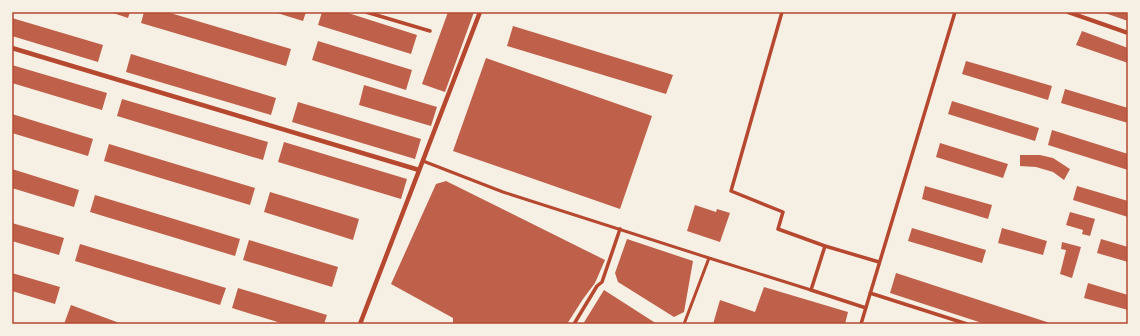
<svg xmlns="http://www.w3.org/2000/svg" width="1140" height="336" font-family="'Nunito Sans',sans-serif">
	<rect width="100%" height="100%" fill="#f6efe4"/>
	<path fill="#bf614a" d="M110,12H130L128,18Z
		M144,12H167L291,49L286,66L141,23Z
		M274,12H306L303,21Z
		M322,12H345L417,35L411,54L318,25Z
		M448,12H474L445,92L422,84Z
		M1102,12H1128V21Z
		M12,18L103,45L98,62L12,36Z
		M513,26L673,75L666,94L507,46Z
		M1082,31L1128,48V63L1076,45Z
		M318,41L412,70L406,90L312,60Z
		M131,54L276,98L271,115L126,72Z
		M486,58L652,116L620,209L453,151Z
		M966,61L1052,86L1048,100L962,74Z
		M12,65L107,93L102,110L12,83Z
		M364,85L437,107L431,126L359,105Z
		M1065,89L1128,108V123L1061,103Z
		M122,99L268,142L263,160L117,116Z
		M952,101L1039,128L1035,141L948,114Z
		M298,102L421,139L415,159L292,122Z
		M12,114L93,139L88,156L12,133Z
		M1052,130L1128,154V170L1048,145Z
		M284,142L407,179L401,199L278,162Z
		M940,143L1008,164L1003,178L936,157Z
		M109,144L255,188L250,205L104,161Z
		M1020,155H1040L1053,158L1070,169L1064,180L1053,172L1036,167L1020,166Z
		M12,169L79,190L74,207L12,188Z
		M446,181L605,260L595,283L583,299L567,324H453V318L391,284L436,184Z
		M925,186L992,205L988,219L922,199Z
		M1077,186L1128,201V217L1073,200Z
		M270,192L359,219L353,240L264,212Z
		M95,195L240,239L235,256L90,212Z
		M695,205L716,212L717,209L730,213L720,242L687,231Z
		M1070,212L1095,219L1090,236L1082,234L1083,230L1066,225Z
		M12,223L64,238L59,255L12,241Z
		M912,228L986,250L982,263L908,241Z
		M1002,228L1047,241L1043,255L998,243Z
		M627,239L693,261L684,312L674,317L618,282L615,273Z
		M1101,239L1128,247V262L1097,253Z
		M249,240L338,267L332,287L243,260Z
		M1062,242L1081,247L1072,278L1060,274L1066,250L1061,249Z
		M80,244L226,288L220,305L75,261Z
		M12,273L60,287L55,304L12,291Z
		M896,273L1053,324H985L890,293Z
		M1088,283L1128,295V310L1084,298Z
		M764,287L848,312L845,324H713L720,300L755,312Z
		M238,288L327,315L324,324H284L232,308Z
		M604,290L657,324H583Z
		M71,305L122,324H64Z"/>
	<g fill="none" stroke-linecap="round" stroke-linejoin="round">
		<path stroke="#b5482f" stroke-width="3" d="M423,161L503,192L709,258
			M684,324L709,258L811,290"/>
		<path stroke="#b5482f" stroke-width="3.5" d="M366,12L430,31
			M782,12L731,191L783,212L778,229L825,246L879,262
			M825,246L811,290L866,308
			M870,293L967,324
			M574,324L597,286L602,282L620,229
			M861,324L955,12"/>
		<path stroke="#b5482f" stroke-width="4.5" d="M1068,12L1128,33
			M12,48L419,170
			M360,324L480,12"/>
	</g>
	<rect width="1140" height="336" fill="none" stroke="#f6efe4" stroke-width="26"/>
	<rect x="13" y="13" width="1114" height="310" fill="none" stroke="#b5482f" stroke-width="1.5"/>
</svg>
